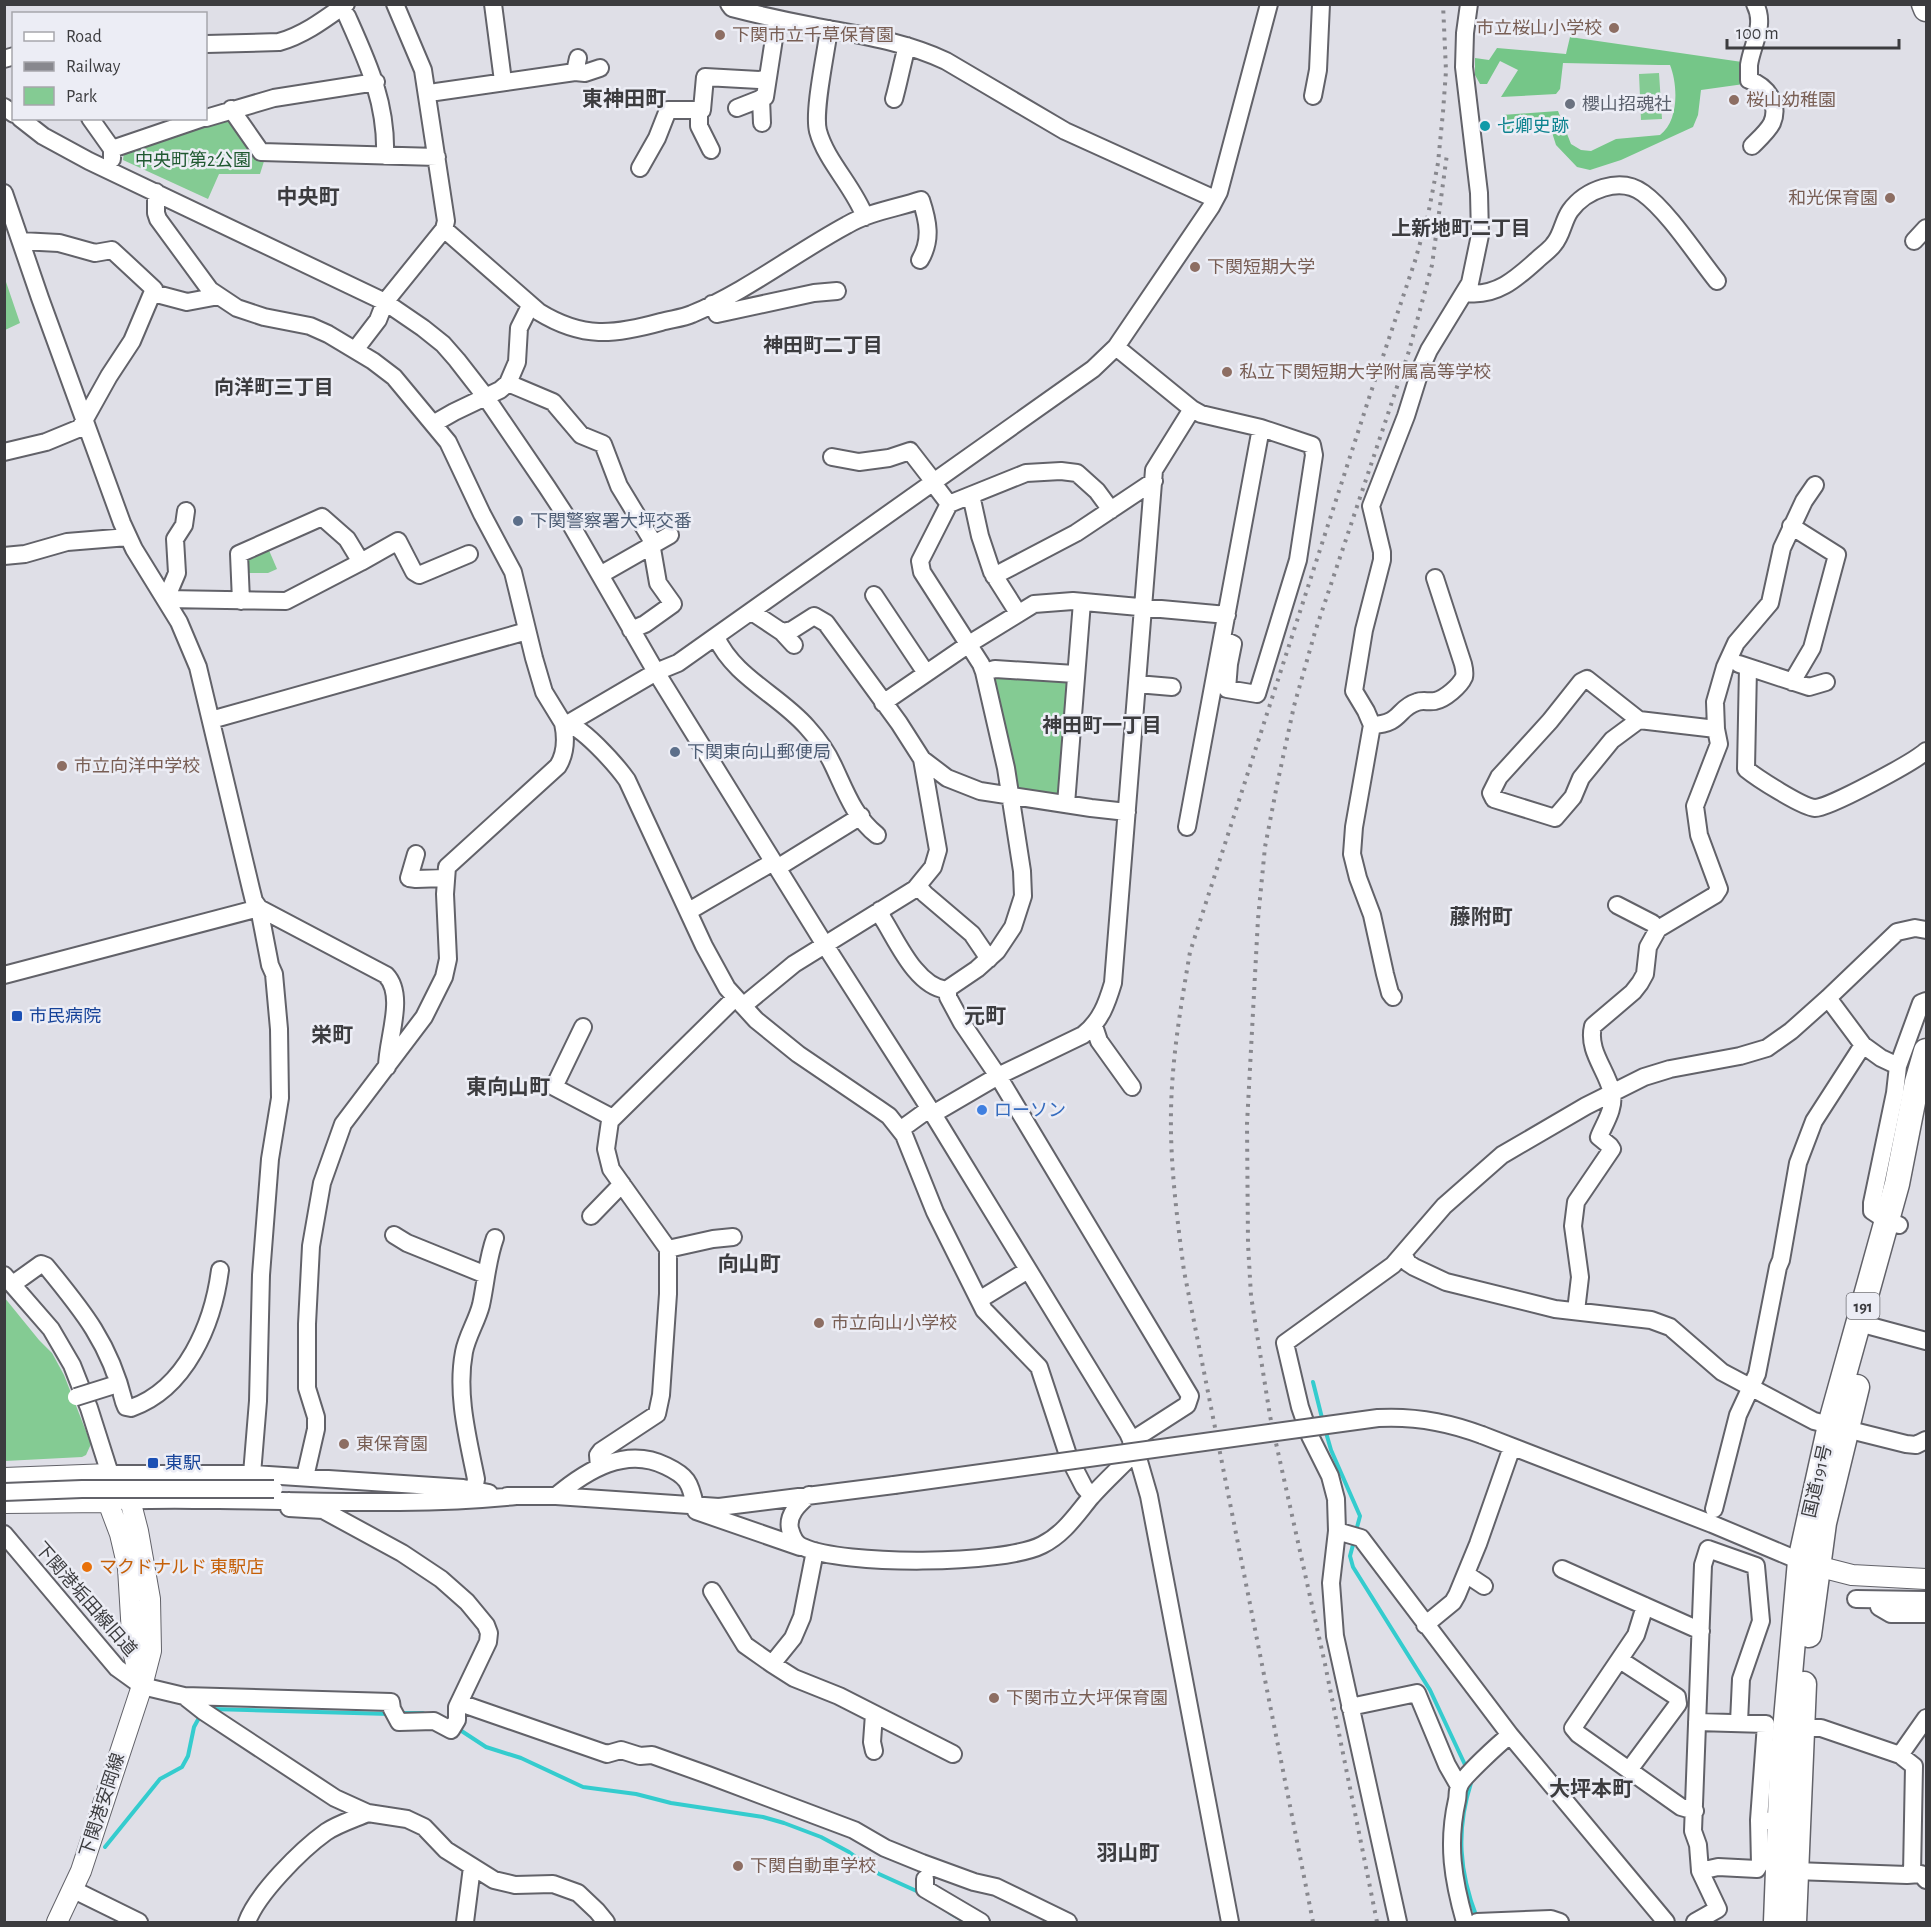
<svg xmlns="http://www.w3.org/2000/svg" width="1931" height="1927" font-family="'Alegreya Sans','Noto Sans JP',sans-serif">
	<rect width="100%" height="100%" fill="#dfdfe7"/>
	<path fill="#84cb93" d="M1659,73L1662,119L1641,120L1639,74Z
		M222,118L234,122L265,158L260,174H219L208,199L123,160L124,152Z
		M5,279L20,323L5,330H4Z
		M268,548L277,569L268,573H246L245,561L251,555Z
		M994,673L1072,682L1064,797L1021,793L1013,787L990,677Z
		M4,1297L39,1340L52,1353L64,1375L91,1444L86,1455L82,1457L5,1461Z"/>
	<path fill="#75c688" d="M1570,37L1742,62L1744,84L1701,90L1698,115L1693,127L1621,160L1590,170L1577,167L1556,145L1549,123L1511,134L1503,126L1502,115L1558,111L1571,144L1581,150L1591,151L1616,139L1660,135C1679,121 1678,85 1670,65H1659L1563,63L1560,89L1556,94L1501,97L1518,70L1500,61L1487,84H1480L1475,75V58L1489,60L1497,48L1566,54Z"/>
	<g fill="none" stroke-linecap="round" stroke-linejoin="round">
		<path stroke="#34ccce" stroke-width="4" d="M1313,1382L1323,1422
			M1325,1429L1331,1450L1360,1516L1356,1531
			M1354,1541L1350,1556L1353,1567L1430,1690L1467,1769
			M212,1709L390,1714
			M401,1713H423
			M457,1728L486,1747L521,1758L583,1787L636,1794L671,1803L763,1817L784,1823L821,1837L849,1852L879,1874L921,1893
			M1470,1779L1471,1783C1456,1830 1459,1872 1477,1918
			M105,1847L160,1779L182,1767L188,1756L194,1727L200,1716
			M950,1913L966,1922"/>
		<g stroke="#626269" stroke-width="20">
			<path id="minor" d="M493,4L503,81
				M729,4L732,8C759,15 786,21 813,26C858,35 904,41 946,61L1065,131L1215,199
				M347,16C368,63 387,103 385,156
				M829,29C826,53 813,111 818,131C826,161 854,187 865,217
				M206,44L279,42C304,35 325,19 346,4
				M4,59L14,56
				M575,72L585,73L600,68
				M436,92L575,72L578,58
				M1313,96L1318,70L1321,4
				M761,98L762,123
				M894,99C899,81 902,64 907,46
				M4,107L14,114
				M737,108L765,97L777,19
				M231,109L261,152L437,157
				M699,110V126L711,150
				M20,118L43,136L89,161L385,302L423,328L443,344L457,360L485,396L547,487L566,516L656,672L825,945L933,1114L1128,1433L1136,1451L1149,1496L1230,1922
				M90,118L112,149V159
				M206,118L274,98L376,82
				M1752,146C1759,139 1768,131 1772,123C1780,104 1767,86 1749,80C1749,75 1749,70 1749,65C1752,44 1766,25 1755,4
				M112,149L203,118
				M640,168L657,138L668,110H702L705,77L759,80L768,78
				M156,192V213L158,219L210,290L237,308L264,317L310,326L328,334L373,361L394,377L448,442L482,514L513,572L534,658L544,692L563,723C579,722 617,766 627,780L704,946L727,988L756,1020L798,1054L879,1109L889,1116L904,1135L935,1212L984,1310L1039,1367L1069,1458L1084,1487L1092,1496
				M4,193L40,298L122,523L134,549L179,622L198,667L251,889L254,901L259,908L270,965L274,974L279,1029L280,1098L270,1159L261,1275L258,1401L252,1474
				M444,229L539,312C583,339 614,335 661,322C672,319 683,318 692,314C747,291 795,253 847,225C869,212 897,208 921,200C928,221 932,240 920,260
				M1914,241L1926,228
				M153,293L187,302L219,296
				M1466,293C1496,297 1516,279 1537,260C1543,254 1550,250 1554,244C1562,235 1563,221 1570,211C1585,190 1620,176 1643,193C1668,211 1697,256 1717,281
				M712,304L717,314L814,293L837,291
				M1116,347L1192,409L1201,414L1261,428L1312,445L1314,455L1298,560L1257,694L1227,689L1229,664L1233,644L1222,639
				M355,350L378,320L385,302L444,229L446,221L423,70L395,4
				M508,383L553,402L581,435L603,444L619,486L650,537L658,583L673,604L645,624L631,630
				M433,424L454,412L500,390L508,383L517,362L519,328L530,306
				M4,452L46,442L80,428L109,376L132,341L154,289L112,250L95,253L59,243L21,241
				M832,457L859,462L889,458L910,451L934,482
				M971,495L980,536L992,572L1018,613
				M949,504L1026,473L1061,471L1077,473L1097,491L1111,510
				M1791,526L1837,555L1812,648L1792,682
				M4,556L25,554L67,542L128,537
				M361,562L398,541L414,572L419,575L469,554
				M600,575L670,535
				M994,576L1076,533L1154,481
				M874,595L926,673
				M166,599L286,601L361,562L347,539L322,517L239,554L241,601
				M166,599L177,573L175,539L184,525L186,511
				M752,612L782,632L794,645
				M782,632L792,630L814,616L826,623L899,723L922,759L947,778L980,791L1091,808L1127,812
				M716,637C734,677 779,695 807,727C817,738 827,752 833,765C845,790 854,817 877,835
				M1739,664L1809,687L1826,682
				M1748,667L1746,769C1757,778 1802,807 1815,808C1829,808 1914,762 1926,751
				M984,672L995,669L1075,674
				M1137,684L1172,687
				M883,703L969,644L1034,604L1073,601L1227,615
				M211,720L527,631
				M1639,720L1612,740L1581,778L1573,797L1555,818L1494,799L1491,793L1499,777L1550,721L1581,682L1587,679L1639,720L1716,729
				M569,723L656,672L678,663L1093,369L1116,347L1211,207L1219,192L1269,4
				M1372,725C1402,724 1397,708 1417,702C1422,700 1429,702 1435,701C1445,699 1460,686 1464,677C1465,673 1464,668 1463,664L1435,578
				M1066,804L1082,602
				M1187,827L1261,428
				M416,854L409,878L416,879L445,878
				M777,868L861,816
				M918,886L925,894L972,934L989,959
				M1617,905L1652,923L1658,929
				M880,910L883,919C897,941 916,986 946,990L977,969L997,951L1013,927L1023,896L1022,871L1006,768L984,672L981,664L922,572L920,561L949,504L933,483
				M689,911L773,862
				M4,975L259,908L386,975C406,996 387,1039 387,1067
				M948,989V997L962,1023L998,1076L1190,1396L1187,1405L1131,1441
				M1393,997L1390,993L1385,974L1372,915L1358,878L1352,854L1354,827L1372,725L1366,711L1354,691L1364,630L1382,560V552L1371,506L1406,416L1421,368L1429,350L1470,283L1480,235L1479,193L1464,67L1465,33L1469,4
				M1828,998L1863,1045L1881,1058L1898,1066
				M743,1006L794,964L915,889L933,867L938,850L922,759
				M1094,1026L1099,1041L1132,1087
				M583,1027L554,1087L613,1118
				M933,1114L998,1076L1083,1035C1101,1021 1107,1003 1113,983L1154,470L1192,409
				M900,1130L929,1109
				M591,1216L622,1184
				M1899,1225L1887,1221L1872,1211V1203L1895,1093L1898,1066L1921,1003L1926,1001
				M394,1235L407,1243L486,1275
				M668,1249L713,1239L733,1237
				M1403,1254L1408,1263L1414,1267L1446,1282L1555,1309L1651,1320L1670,1327L1722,1372L1814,1421L1906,1444L1916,1445L1926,1440
				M4,1275L51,1329L72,1365L89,1408L110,1474L109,1486
				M13,1284L41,1264L46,1266C83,1311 110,1344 124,1402L126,1407L131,1408C186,1389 213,1324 220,1270
				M979,1300L1028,1270
				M1576,1311L1580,1277L1573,1226L1576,1202L1612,1149L1610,1146L1599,1137C1604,1124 1615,1109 1612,1093C1607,1070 1587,1051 1593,1026L1633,992L1640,983L1645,974L1648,947L1658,929L1715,895L1719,889L1699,835L1695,806L1719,744L1716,729L1715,702L1725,667L1736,643L1770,603L1782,548L1804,501L1815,485
				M1859,1323L1926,1341
				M1482,1435L1712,1524L1800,1561
				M599,1467L598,1455L601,1451L657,1414L661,1395L668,1294V1249L611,1169L606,1149L610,1121L735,998
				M110,1474H252L463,1488L489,1493
				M305,1477L316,1429V1417L307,1388V1324L311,1246L322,1183L343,1124L424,1017L444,977L448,959L445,894L447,867L558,766C566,753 566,737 563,723
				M474,1491L476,1479C468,1439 456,1394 464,1352C467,1336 477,1321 481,1305C486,1282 487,1260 495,1238
				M809,1495C799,1504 787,1514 790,1529C792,1536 796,1545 803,1547C843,1566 1003,1565 1042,1545C1064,1534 1076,1515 1091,1497C1105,1481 1121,1467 1136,1451
				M507,1496H556L719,1507L894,1485
				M556,1496C587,1470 626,1446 666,1466C687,1476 690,1482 695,1505
				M118,1501C152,1499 186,1500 219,1500C318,1501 418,1506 516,1496
				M1714,1509L1738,1415L1757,1374L1778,1267L1781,1260L1798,1163L1814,1121L1863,1045
				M696,1511L800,1547
				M1337,1531L1361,1538L1510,1735L1666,1922
				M4,1534L117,1668L142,1686L184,1696L391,1702L392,1709L399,1722L434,1721L451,1730L457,1720V1707L488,1642L489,1633L486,1625L467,1602L441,1579L402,1553L323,1510L289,1508V1501
				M1562,1569L1701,1631
				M1466,1574L1484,1586
				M712,1591L745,1645L772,1664L794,1678L839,1696L953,1754
				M1856,1599L1926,1600
				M1645,1606L1636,1635L1573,1728L1578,1734L1681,1807L1695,1811
				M1879,1607L1891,1614H1926
				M1425,1625L1453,1602L1457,1595L1478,1544L1512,1447
				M1620,1660L1677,1697L1678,1704L1629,1770
				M772,1664L793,1638L802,1617L815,1551
				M184,1696L203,1711L335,1798L368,1813L407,1819L424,1827L446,1850L494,1880L515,1885L553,1884L578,1893L597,1911L606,1922
				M460,1703L607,1754L621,1750L640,1756L652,1755L708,1775L854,1830L885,1848L922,1863L974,1882L996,1887L1068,1922
				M1350,1707L1417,1693L1447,1765L1459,1786
				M1697,1722L1766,1724L1759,1820
				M1802,1728H1821L1900,1755L1914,1766L1912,1874
				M874,1751L872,1742L874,1714
				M1900,1755L1926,1718
				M1700,1871L1718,1867L1757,1869L1760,1864L1759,1820L1770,1821
				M1795,1871L1907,1875L1921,1874L1926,1880
				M925,1879V1889L981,1922
				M72,1889L139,1922
				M247,1922C257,1894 301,1850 326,1832C338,1824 354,1819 368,1813
				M465,1922L472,1867
				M1398,1922L1335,1636L1331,1583L1337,1531L1336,1499L1330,1476L1310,1436L1300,1407L1285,1343L1393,1265L1444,1206L1502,1155L1586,1106L1644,1077L1670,1069L1740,1056L1767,1048L1791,1031L1828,998L1897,932L1915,928L1926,930
				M1465,1922C1453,1880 1447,1844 1457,1800C1458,1796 1457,1791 1459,1787C1461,1778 1501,1742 1510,1735
				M1477,1922L1551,1919L1560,1922
				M1695,1922L1718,1909L1700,1871L1698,1845L1693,1831L1703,1565L1708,1549L1756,1566L1761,1621L1741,1679L1739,1722"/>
		</g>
		<g stroke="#626269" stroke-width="22">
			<path id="major" d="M4,1478L110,1474L130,1500L138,1531L150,1599L151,1651L142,1686L81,1871L57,1922
				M4,1503L108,1502L120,1534L128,1568L133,1651L141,1684
				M1805,1563L1852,1575L1926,1579"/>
		</g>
		<g stroke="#626269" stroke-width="27">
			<path id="highway" d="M1924,4L1926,9
				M1809,1635L1824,1523L1857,1387
				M1776,1922L1782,1765L1800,1561L1830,1425L1897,1184L1917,1082L1926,1051
				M1794,1922L1804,1684"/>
		</g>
		<use href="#minor" stroke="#fff" stroke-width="16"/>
		<use href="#major" stroke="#fff" stroke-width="20"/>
		<use href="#highway" stroke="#fff" stroke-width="24"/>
		<path stroke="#88888e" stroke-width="4" stroke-dasharray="3 6" stroke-linecap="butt" d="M1313,1922L1184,1271C1177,1218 1170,1164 1171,1111C1172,1057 1181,1005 1190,952L1369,398L1415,261L1428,215L1438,163L1443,112L1446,71L1443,4
			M1377,1922L1325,1664L1270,1416L1251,1296L1248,1244L1247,1124L1258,919L1265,847L1277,785L1294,706L1315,632L1409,351L1432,265L1447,154"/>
		<g stroke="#626269" stroke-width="20" stroke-linecap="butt">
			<path id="minor-bridge" d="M76,1397L111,1386
				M894,1485L1378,1418C1414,1416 1448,1422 1482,1435
				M4,1492L82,1489H274"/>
		</g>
		<use href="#minor-bridge" stroke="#fff" stroke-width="16"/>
	</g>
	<g fill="#8d6e63" stroke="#ecedf5" stroke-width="2">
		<circle cx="1614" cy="28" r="6"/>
		<circle cx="720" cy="35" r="6"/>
		<circle cx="1734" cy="100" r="6"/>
		<circle cx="1890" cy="198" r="6"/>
		<circle cx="1195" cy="267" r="6"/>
		<circle cx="1227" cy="372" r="6"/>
		<circle cx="62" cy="766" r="6"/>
		<circle cx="819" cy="1323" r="6"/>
		<circle cx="344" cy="1444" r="6"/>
		<circle cx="994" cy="1698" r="6"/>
		<circle cx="738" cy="1866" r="6"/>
	</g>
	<circle fill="#6b7280" stroke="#ecedf5" stroke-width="2" cx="1570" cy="104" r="6"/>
	<circle fill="#0f9aa8" stroke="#ecedf5" stroke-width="2" cx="1485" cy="126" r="6"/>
	<g fill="#5c6f8a" stroke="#ecedf5" stroke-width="2">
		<circle cx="518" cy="521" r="6"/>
		<circle cx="675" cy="752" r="6"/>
	</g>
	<g fill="#1a4fb4" stroke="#ecedf5" stroke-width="2">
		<rect x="11" y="1010" width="12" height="12" rx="3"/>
		<rect x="147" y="1457" width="12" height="12" rx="3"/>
	</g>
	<circle fill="#3f7fe0" stroke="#ecedf5" stroke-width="2" cx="982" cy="1110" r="6"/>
	<circle fill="#e8710a" stroke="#ecedf5" stroke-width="2" cx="87" cy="1567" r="6"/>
	<g text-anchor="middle" stroke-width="5" stroke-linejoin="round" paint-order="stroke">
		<rect fill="#ecedf5" stroke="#717176" stroke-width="1.5" x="1846.5" y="1293" width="33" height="26" rx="4.5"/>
		<g font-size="16" font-weight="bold" fill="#3c3c3f">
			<text x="1863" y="1312">191</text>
		</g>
		<g font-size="18" fill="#785e54" stroke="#ecedf5" text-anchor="start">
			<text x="1602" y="34" text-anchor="end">市立桜山小学校</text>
			<text x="732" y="41">下関市立千草保育園</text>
			<text x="1746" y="106">桜山幼稚園</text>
			<text x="1878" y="204" text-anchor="end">和光保育園</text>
			<text x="1207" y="273">下関短期大学</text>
			<text x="1239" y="378">私立下関短期大学附属高等学校</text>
			<text x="74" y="772">市立向洋中学校</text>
			<text x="831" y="1329">市立向山小学校</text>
			<text x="356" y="1450">東保育園</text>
			<text x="1006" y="1704">下関市立大坪保育園</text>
			<text x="750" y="1872">下関自動車学校</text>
		</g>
		<g font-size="18" fill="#5b616d" stroke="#ecedf5" text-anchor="start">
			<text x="1582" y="110">櫻山招魂社</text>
		</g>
		<g font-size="18" fill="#0d838f" stroke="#ecedf5" text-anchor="start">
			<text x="1497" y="132">七卿史跡</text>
		</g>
		<g font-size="18" fill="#1f5930" stroke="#ecedf5">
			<text x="193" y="166">中央町第2公園</text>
		</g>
		<g font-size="18" fill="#4e5e75" stroke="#ecedf5" text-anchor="start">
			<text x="530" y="527">下関警察署大坪交番</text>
			<text x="687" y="758">下関東向山郵便局</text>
		</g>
		<g font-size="18" fill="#164399" stroke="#ecedf5" text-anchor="start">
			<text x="29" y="1022">市民病院</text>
			<text x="165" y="1469">東駅</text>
		</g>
		<g font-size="18" fill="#366cbe" stroke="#ecedf5" text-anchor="start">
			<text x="994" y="1116">ローソン</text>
		</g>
		<g font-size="18" fill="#3c3c3f" stroke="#ecedf5">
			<text transform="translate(1817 1481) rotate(-77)" y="6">国道191号</text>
			<text transform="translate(86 1599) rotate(49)" y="6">下関港垢田線旧道</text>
			<text transform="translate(102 1805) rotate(-72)" y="6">下関港安岡線</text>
		</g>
		<g font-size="18" fill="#c56008" stroke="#ecedf5" text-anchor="start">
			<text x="99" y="1573">マクドナルド 東駅店</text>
		</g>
		<g font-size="20" font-weight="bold" fill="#3c3c3f" stroke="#ecedf5">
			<text x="1461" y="235">上新地町二丁目</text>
			<text x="823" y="352">神田町二丁目</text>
			<text x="274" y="394">向洋町三丁目</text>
			<text x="1102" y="732">神田町一丁目</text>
		</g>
		<g font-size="21" font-weight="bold" fill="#3c3c3f" stroke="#ecedf5">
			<text x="624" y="106">東神田町</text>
			<text x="308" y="204">中央町</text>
			<text x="1481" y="924">藤附町</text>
			<text x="985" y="1023">元町</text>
			<text x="332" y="1042">栄町</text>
			<text x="508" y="1094">東向山町</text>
			<text x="749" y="1271">向山町</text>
			<text x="1591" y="1796">大坪本町</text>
			<text x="1128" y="1860">羽山町</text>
		</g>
	</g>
	<rect width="1931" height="1927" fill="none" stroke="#3c3c3f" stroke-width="12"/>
	<rect x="12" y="12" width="195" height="108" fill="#ecedf5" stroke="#a6a6ac" stroke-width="1.5"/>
	<rect x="24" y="32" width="30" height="9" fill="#ffffff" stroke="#a6a6ac" stroke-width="1.5"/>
	<text x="66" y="42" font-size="18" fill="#3c3c3f">Road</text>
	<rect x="24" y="62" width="30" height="9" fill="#88888e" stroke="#a6a6ac" stroke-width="1.5"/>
	<text x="66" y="72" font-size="18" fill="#3c3c3f">Railway</text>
	<rect x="24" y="87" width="30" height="18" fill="#84cb93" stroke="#a6a6ac" stroke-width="1.5"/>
	<text x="66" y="102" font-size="18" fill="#3c3c3f">Park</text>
	<path d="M1727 39v9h172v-9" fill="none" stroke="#3c3c3f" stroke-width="3"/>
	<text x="1736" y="39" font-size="18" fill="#3c3c3f" stroke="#ecedf5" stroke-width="4.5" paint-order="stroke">100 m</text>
</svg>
